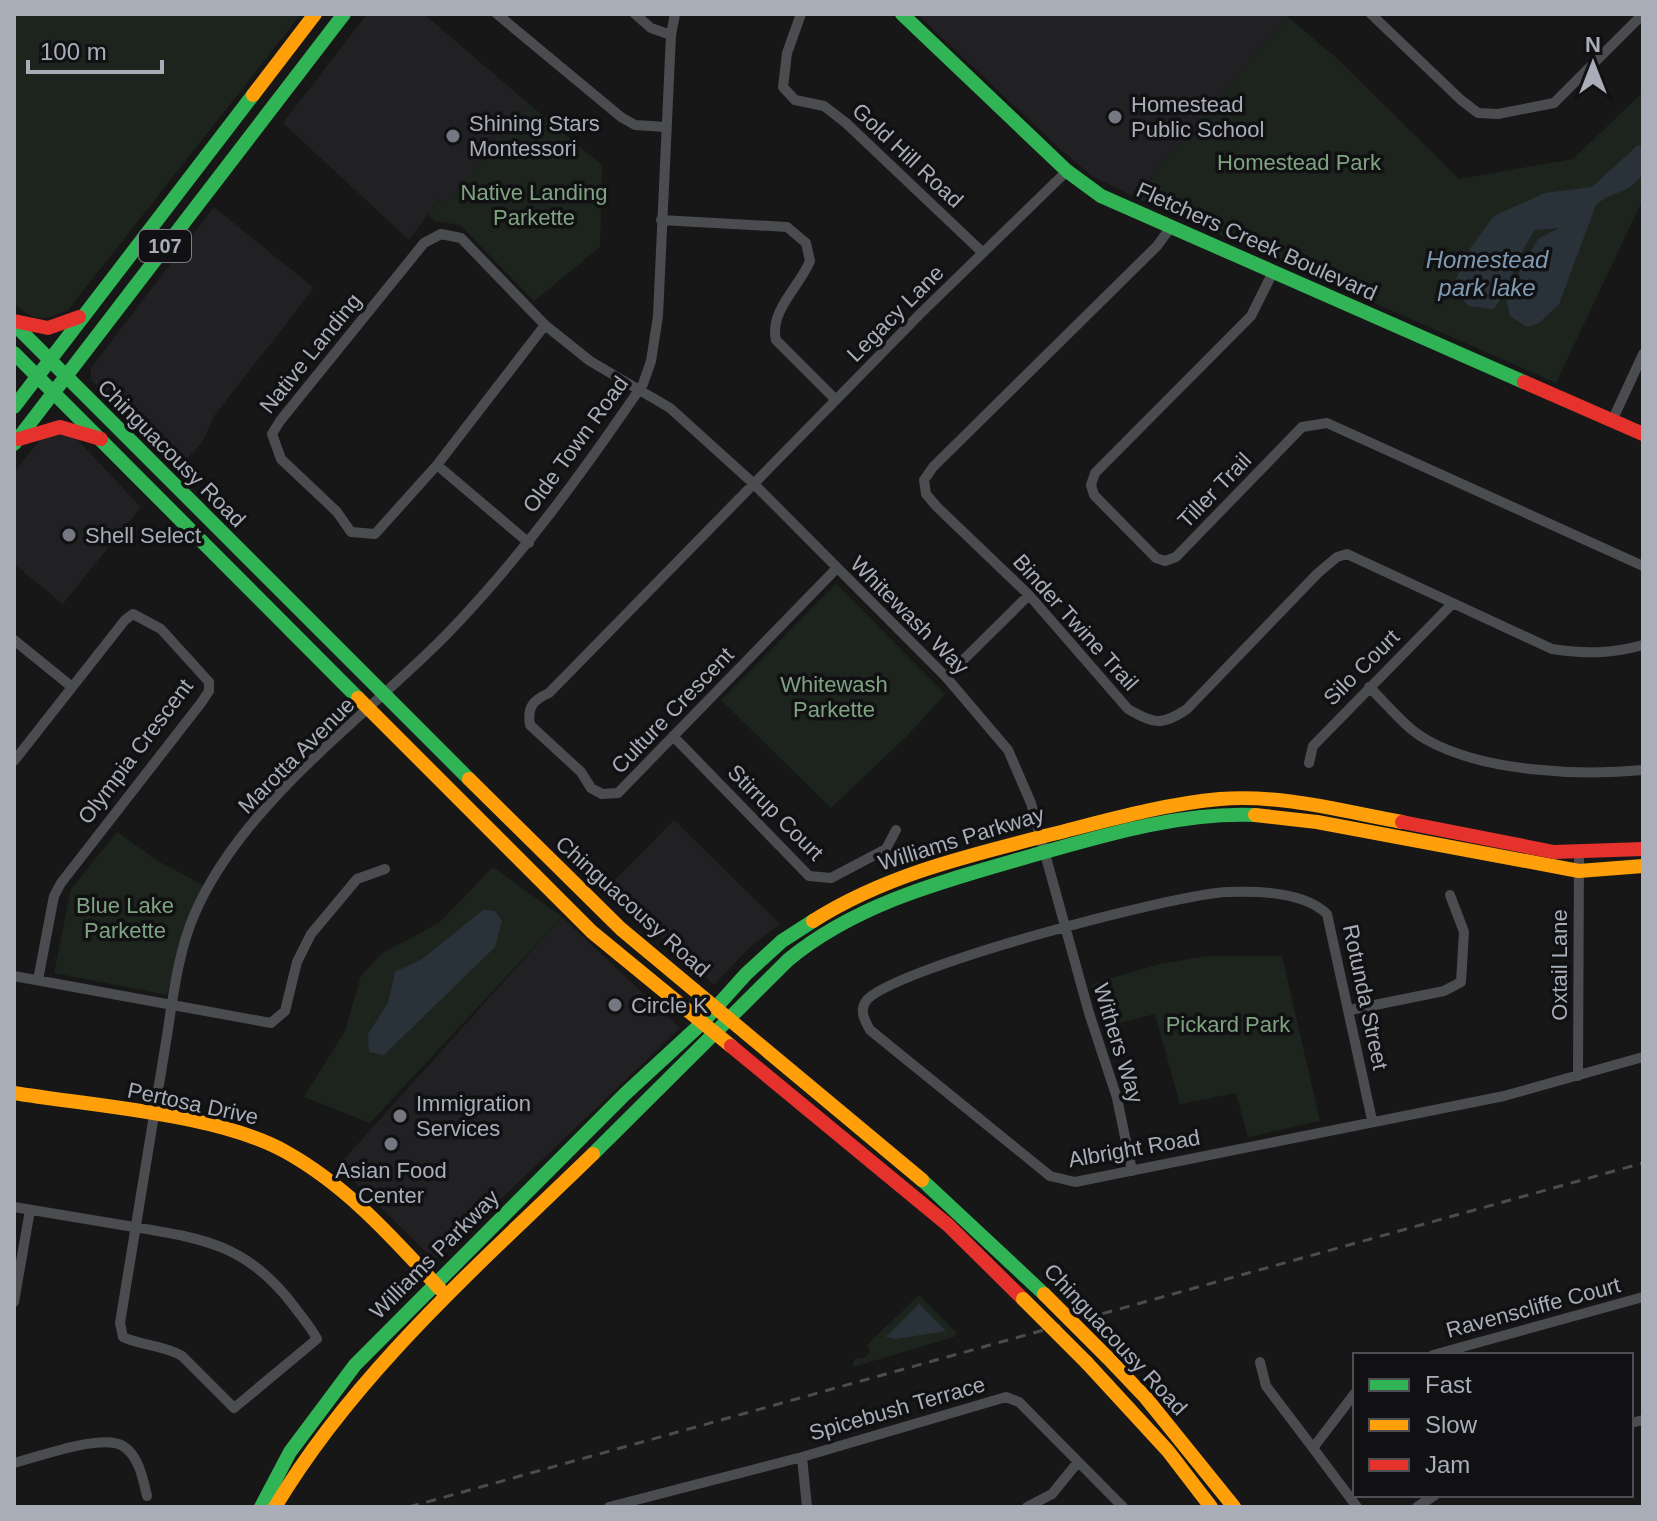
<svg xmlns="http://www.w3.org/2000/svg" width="1657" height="1521" font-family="Arial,sans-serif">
	<rect width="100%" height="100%" fill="#171717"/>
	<path fill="#212123" d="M367,14H424L529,104L447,204L439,199L409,240L283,123Z
		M917,14H1285L1288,17L1134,197L1092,176L1061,150Z
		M214,207L314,288L214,416L203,441L180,467L91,380V368Z
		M56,434L73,435L141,507L63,604L14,564V472L40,440Z
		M674,820L780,924L748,949L714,985L607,888Z
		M562,917L680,1028L439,1258L431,1257L338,1166Z"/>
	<path fill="#1d241e" d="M14,14H301L68,310C42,321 35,323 14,303Z
		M1288,17L1341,62L1459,179L1573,159L1643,92V199L1556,383L1134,197Z
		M529,104L602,165L600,247L534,301L460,225L435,221L428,214L440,199L447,203Z
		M836,584L945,694L909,734L831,808L721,700Z
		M117,832L156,860L203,885L183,930L167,995L54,973L71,889Z
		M493,867L562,917L370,1123L304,1097L345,1031L361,976L381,954L439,923Z
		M1207,956H1282L1320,1121L1248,1137L1236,1093L1180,1104L1155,1014L1104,1027L1092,984L1160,964Z
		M919,1295L957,1333L954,1337L853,1367L854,1359L866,1357L870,1351L867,1346L872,1340Z"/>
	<path fill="#2a3239" d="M1638,145L1643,147V174C1625,197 1612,190 1596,205L1559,304L1539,323L1527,327L1510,316L1506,296L1538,239L1559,228L1535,230C1517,255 1512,284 1494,309L1468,306L1453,285L1471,247L1494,216L1545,193L1592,187Z
		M483,910L495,911L502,921L495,947L384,1055L369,1052L368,1034L388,1003L395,972L422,959Z
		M919,1304L946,1331L896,1339L886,1337Z"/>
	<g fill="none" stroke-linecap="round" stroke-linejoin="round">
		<path stroke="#4b4c50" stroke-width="10" d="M497,14L621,117L635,125L666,127
			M635,14L651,28L671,35
			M801,14L787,53L783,87L795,100L824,106L846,123L983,253
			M1371,14L1461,100L1478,113L1498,114L1554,103L1643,14
			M661,220L787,227L806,243L810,261C800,286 769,311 776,340L836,400
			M1171,227L1157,246L933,467L924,480L926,494L937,507L1029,595L1128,709C1154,724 1162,726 1187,709L1318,573L1337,557L1347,554L1552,649C1586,654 1610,654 1643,645
			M1273,272L1251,316L1095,473L1091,485L1094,495L1156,558L1165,561L1176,557L1302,427L1327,423L1643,566
			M545,325L437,465L375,534L351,532L337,512L281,459L272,434L280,421L424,243L441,234L461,238L545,325L590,361L670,408L754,484L946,677L1008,750L1031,803L1089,1013L1117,1098L1132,1171
			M1612,421L1643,354
			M437,465L529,543
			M835,570L618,793L602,794L591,788L581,772L530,725C527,707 533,700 549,693L920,314L1067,171
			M14,640L72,687
			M946,677L1029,595
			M1369,687C1387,704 1406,729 1427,740C1484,772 1580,776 1643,770
			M673,736L809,876L831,878L886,849L896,830
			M14,761L125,620L133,614L161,629L209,682V691L201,703L61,883L54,896L38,980
			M1309,763L1313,746L1451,605
			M14,976L271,1023L285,1011L297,962L311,934L357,879L385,869
			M1350,1010L1444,991L1461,982L1464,932L1450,895
			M1578,1076L1579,854
			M1372,1120L1327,914C1304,892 1260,891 1228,892C1178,893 892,968 866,1001C859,1011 865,1021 870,1030L1050,1176L1075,1182L1504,1096L1643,1057
			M14,1207C52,1213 90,1220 128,1226C200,1238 246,1243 293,1305C301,1316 311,1327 317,1339L234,1408L182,1356C164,1345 142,1346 123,1337L120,1323C135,1234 149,1144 164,1054C172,1008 176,956 195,913C243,803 362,720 445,636C520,559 583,472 643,384L651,361L658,316L671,35L675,14
			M14,1302L30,1210
			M1433,1355L1643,1297
			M1260,1362L1266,1386L1313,1448
			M1355,1393L1313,1448L1357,1507
			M1631,1423L1643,1420
			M802,1457L807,1507
			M14,1463C38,1457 103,1433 123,1446C139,1456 143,1479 147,1496
			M609,1507L802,1457L1006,1397L1019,1402L1123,1507
			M1027,1507L1052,1494L1078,1462
			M1417,1507L1435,1495"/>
		<path stroke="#30b455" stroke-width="14" d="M902,14L1067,171L1101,196L1524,382
			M14,324L469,779
			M14,353L358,698
			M14,407L253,95
			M14,444L344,14
			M593,1154L788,960C858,902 948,880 1034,855C1105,835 1180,812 1255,815
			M922,1180L1044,1294
			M261,1507L290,1452L355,1365L625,1094L702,1023L746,974L782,941L813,921"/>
		<path stroke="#ff9f0a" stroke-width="14" d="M253,95L315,14
			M358,698L592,932L731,1046
			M469,779L621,929L922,1180
			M1255,815L1317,822L1579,871L1643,866
			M813,921C885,875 970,855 1053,834C1108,820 1164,804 1220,799C1281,794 1342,811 1402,822
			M14,1093C93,1106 219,1114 286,1152C347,1186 393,1238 440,1289
			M1107,1357L1146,1398L1234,1507
			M1087,1363L1168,1451L1211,1507
			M275,1507C356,1371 481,1263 593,1154"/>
		<path stroke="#e5322d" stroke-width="14" d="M14,321L48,328L79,317
			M1524,382L1643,434
			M19,439L60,427L101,439
			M1402,822L1554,852L1643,849
			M731,1046L948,1225L1023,1299"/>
		<path stroke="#4b4c4f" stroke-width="3" stroke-dasharray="10 8" stroke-linecap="butt" d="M409,1507L1643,1163"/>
		<path stroke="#ff9f0a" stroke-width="14" d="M1044,1294L1107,1357
			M1023,1299L1087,1363"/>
	</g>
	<g fill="#757880" stroke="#111113" stroke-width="3">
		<circle cx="1115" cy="117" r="8"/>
		<circle cx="453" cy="136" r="8"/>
		<circle cx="69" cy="535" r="8"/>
		<circle cx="615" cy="1005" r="8"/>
		<circle cx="400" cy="1116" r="8"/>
		<circle cx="391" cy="1144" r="8"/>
	</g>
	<g text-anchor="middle" stroke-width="7" stroke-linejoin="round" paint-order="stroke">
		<rect fill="#111113" stroke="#7b7e86" stroke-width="2" x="139" y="230" width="52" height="32" rx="6"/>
		<g font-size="20" font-weight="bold" fill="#a8adb8">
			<text x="165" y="253">107</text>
		</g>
		<g font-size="22" fill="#a8adb8" stroke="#111113" text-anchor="start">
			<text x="1131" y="112">Homestead<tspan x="1131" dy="25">Public School</tspan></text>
			<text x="469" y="131">Shining Stars<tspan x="469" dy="25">Montessori</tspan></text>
			<text x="85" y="543">Shell Select</text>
			<text x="631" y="1013">Circle K</text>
			<text x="416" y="1111">Immigration<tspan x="416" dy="25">Services</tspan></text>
			<text x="391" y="1178" text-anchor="middle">Asian Food<tspan x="391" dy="25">Center</tspan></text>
		</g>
		<g font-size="22" fill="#a8adb8" stroke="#111113">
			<text transform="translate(908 155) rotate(43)" y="8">Gold Hill Road</text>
			<text transform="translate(1257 241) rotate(24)" y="8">Fletchers Creek Boulevard</text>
			<text transform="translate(895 313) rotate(-45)" y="8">Legacy Lane</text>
			<text transform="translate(310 353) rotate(-51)" y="8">Native Landing</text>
			<text transform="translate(575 444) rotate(-54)" y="8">Olde Town Road</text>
			<text transform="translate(172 453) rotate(45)" y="8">Chinguacousy Road</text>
			<text transform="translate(1214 490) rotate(-46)" y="8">Tiller Trail</text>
			<text transform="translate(910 615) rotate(45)" y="8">Whitewash Way</text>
			<text transform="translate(1076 622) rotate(48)" y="8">Binder Twine Trail</text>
			<text transform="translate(1361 667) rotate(-45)" y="8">Silo Court</text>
			<text transform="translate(672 710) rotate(-46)" y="8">Culture Crescent</text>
			<text transform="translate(135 751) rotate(-53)" y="8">Olympia Crescent</text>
			<text transform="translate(296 755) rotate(-45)" y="8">Marotta Avenue</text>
			<text transform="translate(776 812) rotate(45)" y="8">Stirrup Court</text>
			<text transform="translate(961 838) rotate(-17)" y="8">Williams Parkway</text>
			<text transform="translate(633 906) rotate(42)" y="8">Chinguacousy Road</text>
			<text transform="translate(1559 965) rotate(-90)" y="8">Oxtail Lane</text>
			<text transform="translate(1366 997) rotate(78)" y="8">Rotunda Street</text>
			<text transform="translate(1119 1043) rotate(73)" y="8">Withers Way</text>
			<text transform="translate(193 1103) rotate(12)" y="8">Pertosa Drive</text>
			<text transform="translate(1134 1148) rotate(-10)" y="8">Albright Road</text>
			<text transform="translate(434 1254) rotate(-45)" y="8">Williams Parkway</text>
			<text transform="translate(1533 1307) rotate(-15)" y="8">Ravenscliffe Court</text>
			<text transform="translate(1116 1339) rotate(47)" y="8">Chinguacousy Road</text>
			<text transform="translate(897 1408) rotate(-16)" y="8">Spicebush Terrace</text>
		</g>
		<g font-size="22" fill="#7fa381" stroke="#111113">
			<text x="1299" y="170">Homestead Park</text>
			<text x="534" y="200">Native Landing<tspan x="534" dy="25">Parkette</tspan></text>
			<text x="834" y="692">Whitewash<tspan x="834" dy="25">Parkette</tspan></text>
			<text x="125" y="913">Blue Lake<tspan x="125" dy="25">Parkette</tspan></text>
			<text x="1228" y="1032">Pickard Park</text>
		</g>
		<g font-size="24" font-style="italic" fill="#7f9bb3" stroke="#111113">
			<text x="1487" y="268">Homestead<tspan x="1487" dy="28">park lake</tspan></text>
		</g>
	</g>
	<rect width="1657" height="1521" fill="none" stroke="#a8adb8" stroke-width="32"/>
	<rect x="1353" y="1353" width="280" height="144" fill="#111113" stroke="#4d4f55" stroke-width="2"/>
	<rect x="1369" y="1379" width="40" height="12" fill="#30b455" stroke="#4d4f55" stroke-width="2"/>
	<text x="1425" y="1393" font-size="24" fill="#a8adb8">Fast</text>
	<rect x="1369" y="1419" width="40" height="12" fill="#ff9f0a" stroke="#4d4f55" stroke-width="2"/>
	<text x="1425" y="1433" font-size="24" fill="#a8adb8">Slow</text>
	<rect x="1369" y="1459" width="40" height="12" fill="#e5322d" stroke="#4d4f55" stroke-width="2"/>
	<text x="1425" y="1473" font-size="24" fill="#a8adb8">Jam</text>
	<g transform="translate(1593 64)" stroke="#111113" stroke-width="6" paint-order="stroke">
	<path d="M0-6L14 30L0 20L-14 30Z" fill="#a8adb8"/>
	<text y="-12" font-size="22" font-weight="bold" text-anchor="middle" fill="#a8adb8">N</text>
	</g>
	<path d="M28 60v12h134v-12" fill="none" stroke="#a8adb8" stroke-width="4"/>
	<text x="40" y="60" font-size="24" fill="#a8adb8" stroke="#111113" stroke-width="6" paint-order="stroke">100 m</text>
</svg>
